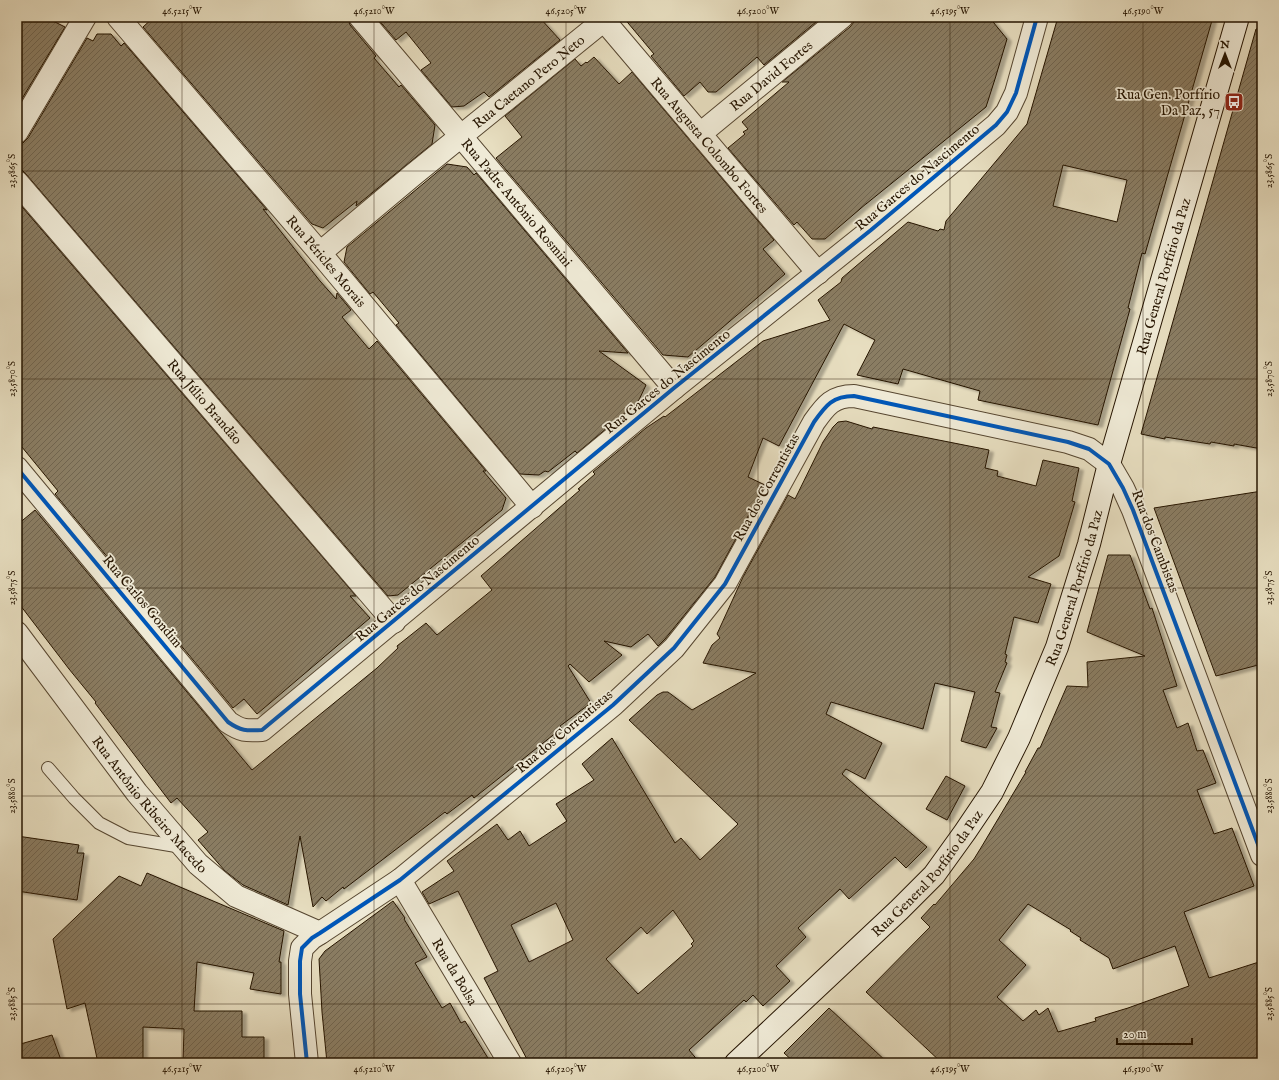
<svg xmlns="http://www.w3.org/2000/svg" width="1279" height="1080" font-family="'IM FELL English',serif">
	<defs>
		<pattern id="building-hatch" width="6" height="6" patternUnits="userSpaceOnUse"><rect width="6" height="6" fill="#8a7d64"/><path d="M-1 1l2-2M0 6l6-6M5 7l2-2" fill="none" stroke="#716550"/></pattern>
		<filter id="shadow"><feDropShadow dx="4.5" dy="2.5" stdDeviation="1" flood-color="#0004"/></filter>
	</defs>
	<rect width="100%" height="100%" fill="#e7dec0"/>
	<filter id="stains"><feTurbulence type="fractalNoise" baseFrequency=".005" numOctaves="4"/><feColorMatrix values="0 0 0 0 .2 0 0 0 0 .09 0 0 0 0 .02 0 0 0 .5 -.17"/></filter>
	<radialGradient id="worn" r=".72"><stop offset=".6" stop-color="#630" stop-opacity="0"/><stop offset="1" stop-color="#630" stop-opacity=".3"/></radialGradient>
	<path fill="url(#building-hatch)" stroke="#251400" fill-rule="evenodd" filter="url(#shadow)" d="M17,17H45L65,27L17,107Z
		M154,17H348L350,25L376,56L374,58L399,87L401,85L435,125L432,144L356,206L357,201L323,228L312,224L143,27Z
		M376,17H539L560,40L489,97L484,92L464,106L452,107L421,70L431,63L406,32L396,40Z
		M623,17H822L764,65L757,57L716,92H708L700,82L684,96L651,56L654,54Z
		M854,17H989L1007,39L995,79L986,107L866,204L867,203L825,239H812L797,222L794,225L728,148L745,134L743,132L748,129L742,122L789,82H782L850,27L854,22Z
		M1058,17H1213L1145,254L1142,253L1128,308L1130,309L1098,425L978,400L980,391L903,369L898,384L857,375L875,340L844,324L779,446L763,438L748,477L765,485L715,577L665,639L658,646L648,634L631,647L604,641L622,655L589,682L570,664L568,666L591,703L560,726L562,728L474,798L472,795L447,814L445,812L344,889L343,887L326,901L322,897L313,907L300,836L288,905L243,885L225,871L198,840L208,832L177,798L171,803L95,703L96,702L69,669L17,601V525L35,510L252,770L377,668L398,648L397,646L426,623L437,635L492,590L481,576L580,490L578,489L595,474L593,472L646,428L664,416L665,417L763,341L830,320L818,300L841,282L842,278L908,222L938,231L940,229L944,230L946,221L1027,124ZM1063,165L1127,180L1117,222L1053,206Z
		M1256,29H1262V449L1234,444V446L1211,442L1210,444L1165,437V439L1141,434Z
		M97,34H111L121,46L124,43L267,210L263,209L320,281L336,299L337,293L351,310L342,317L369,349L377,341L486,471H483L506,498L502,510L398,595L388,596L26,174L22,170H17V144L23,143L28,138L87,38L93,41Z
		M594,57L619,84L632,72L774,240L763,249L785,274L688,357L663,355L496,158L522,137L505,116L575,59L581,66L586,62L587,63Z
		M447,164L467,167L474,175L476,173L628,353L599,351L646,385L638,402L577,453L575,451L548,472L545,471L539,475L520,474L396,325L399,323L373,292L370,294L344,262L347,247Z
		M17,201L356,596H350L370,618L257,714L244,699L233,708L55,494L58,491L17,441Z
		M846,421L872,429L873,427L989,450L985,468L998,471L997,476L1036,486L1043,460L1079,468L1072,501L1075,502L1059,556L1028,577L1051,584L1038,623L1014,617L1005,654L1007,655L1005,662L1007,663L995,692L1000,693L991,727L997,728L986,748L961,741L975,692L935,683L923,729L831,702L826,714L882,743L865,779L846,769L842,774L927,847L906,868L895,857L849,899L840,889L798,928L806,937L776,966L790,981L763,1006L753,995L746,1002L744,1000L689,1050L700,1063H529L484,978L498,971L458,891L429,904L422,892L454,871L447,861L497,824L508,840L520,831L529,846L567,821L556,804L594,780L582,764L612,738L675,843L681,838L700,860L738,824L629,720L657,695L663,692H668L692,710L756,673L703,663L712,645L720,638L717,634L743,577L788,495L795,499L823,442L833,427L838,422ZM556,903L573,940L529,962L511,925ZM673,910L694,941L691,944L693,946L638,994L606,959L641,927L647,934Z
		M1262,491V664L1216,676L1154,508Z
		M1108,555H1130L1150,609L1152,608L1177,686L1163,690L1177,728L1188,723L1197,751L1203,750L1216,783L1197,790L1214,834L1232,828L1254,886L1184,912L1209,978L1262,961V1063H942L866,992L930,927L921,918L934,904L935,905L974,859L982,846L1026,772H1025L1038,748H1040L1067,686L1088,687L1087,662L1145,656L1087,632ZM1028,904L1071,930L1070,931L1081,938L1080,940L1109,958L1113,969L1175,946L1189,986L1128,1008L1095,1018L1096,1021L1058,1032L1048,1008L1039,1015L1036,1010L1023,1021L997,997L1026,965L999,940Z
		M946,776L965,786L947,820L926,809Z
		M17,836L79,845L77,853H84L77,900L17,891Z
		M147,873L284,931L279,962H281V994L250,989L254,973L197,962L194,1011H242V1037H264V1063H183L184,1029L143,1027V1063H98L85,1003L67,1009L53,939L119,876L141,886Z
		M393,901L405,918L404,919L427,957L415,963L442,1008L450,1003L461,1023L465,1021L491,1063H432L431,1060L426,1062L425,1059L417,1063H327L322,1012L319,959L325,951Z
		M829,1008L888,1063H795L784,1053Z
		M52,1035L62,1063H17V1045Z"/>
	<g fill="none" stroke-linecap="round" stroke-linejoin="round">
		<g stroke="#564630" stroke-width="14">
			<path id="lane" d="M48,768L74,798L99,823L128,838L182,847"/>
		</g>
		<g stroke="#564630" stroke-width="24">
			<g id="street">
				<path id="s1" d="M118,17L320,253L532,507"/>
				<path id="s2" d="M360,17L674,388"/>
				<path id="s3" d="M601,17L818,273"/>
				<path d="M17,132L85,17"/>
				<path id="s4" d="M700,134L842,17"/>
				<path id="s5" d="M17,182L394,622"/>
				<path id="s6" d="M320,253L413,175L608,17"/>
				<path d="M17,468L228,722C241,731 246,731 262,730L674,388L871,230L996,125L1007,112L1016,93L1037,17"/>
				<path id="s7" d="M17,633L137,793L198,864L236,896L320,933"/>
				<path id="s8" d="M400,880L510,1063"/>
				<path d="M307,1063L300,994V961L302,948L312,938L320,933L400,880L613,705L674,648L725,584L814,422C826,405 833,396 854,396L1068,442L1089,449L1109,464L1123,488L1133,510L1262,855"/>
			</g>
		</g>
		<g stroke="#251400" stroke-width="24">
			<g id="secondary">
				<path id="s9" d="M736,1063L899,910L934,875L965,832L992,792L1019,738L1057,647L1089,544L1109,464L1238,17"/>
			</g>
		</g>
		<use href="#lane" stroke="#efead6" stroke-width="12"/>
		<use href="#street" stroke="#efead6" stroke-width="22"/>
		<use href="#secondary" stroke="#efead6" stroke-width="22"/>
		<g stroke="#efead6" stroke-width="6">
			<path id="cycleway" d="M17,468L228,722C241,731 246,731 262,730L674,388L871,230L996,125L1007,112L1016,93L1037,17
				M307,1063L300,994V961L302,948L312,938L320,933L400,880L613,705L674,648L725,584L814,422C826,405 833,396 854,396L1068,442L1089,449L1109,464L1123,488L1133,510L1262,855"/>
		</g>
		<use href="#cycleway" stroke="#0057b8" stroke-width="4"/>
	</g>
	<path fill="none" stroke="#251400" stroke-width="1" stroke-opacity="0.45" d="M182,17V1063M374,17V1063M566,17V1063M758,17V1063M950,17V1063M1143,17V1063M17,171H1262M17,379H1262M17,588H1262M17,796H1262M17,1004H1262"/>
	<defs>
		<g id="bus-square" transform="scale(1)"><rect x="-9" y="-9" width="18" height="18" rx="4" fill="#8f2418" stroke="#efead6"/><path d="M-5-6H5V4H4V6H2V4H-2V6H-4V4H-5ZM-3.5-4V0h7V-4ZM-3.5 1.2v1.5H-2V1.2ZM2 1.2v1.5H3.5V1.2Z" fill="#fff"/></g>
	</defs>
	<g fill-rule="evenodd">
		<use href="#bus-square" x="1234" y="102"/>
	</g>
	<g text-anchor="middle" stroke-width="3.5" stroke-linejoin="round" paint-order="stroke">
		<g font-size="14" fill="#251400" stroke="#efead6">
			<text dy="5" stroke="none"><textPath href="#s4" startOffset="92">Rua David Fortes</textPath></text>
			<text dy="5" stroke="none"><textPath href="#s6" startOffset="270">Rua Caetano Pero Neto</textPath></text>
			<text dy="5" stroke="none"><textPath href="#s3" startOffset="168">Rua Augusta Colombo Fortes</textPath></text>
			<text transform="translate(917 177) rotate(-40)" y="5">Rua Garces do Nascimento</text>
			<text dy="5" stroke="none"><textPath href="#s2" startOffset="243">Rua Padre Antônio Rosmini</textPath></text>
			<text dy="5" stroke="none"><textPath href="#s1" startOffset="321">Rua Péricles Morais</textPath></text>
			<text dy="5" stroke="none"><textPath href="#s9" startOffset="919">Rua General Porfírio da Paz</textPath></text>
			<text transform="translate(667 381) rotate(-39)" y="5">Rua Garces do Nascimento</text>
			<text dy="5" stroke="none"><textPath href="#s5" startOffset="289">Rua Júlio Brandão</textPath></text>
			<text transform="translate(766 487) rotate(-61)" y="5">Rua dos Correntistas</text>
			<text transform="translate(1156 541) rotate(69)" y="5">Rua dos Cambistas</text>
			<text transform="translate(417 588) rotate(-40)" y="5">Rua Garces do Nascimento</text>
			<text dy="5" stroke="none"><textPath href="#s9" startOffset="595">Rua General Porfírio da Paz</textPath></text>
			<text transform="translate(143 601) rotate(50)" y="5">Rua Carlos Gondim</text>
			<text transform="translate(564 731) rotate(-40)" y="5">Rua dos Correntistas</text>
			<text dy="5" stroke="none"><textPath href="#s7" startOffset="217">Rua Antônio Ribeiro Macedo</textPath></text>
			<text dy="5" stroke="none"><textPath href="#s9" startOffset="270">Rua General Porfírio da Paz</textPath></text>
			<text dy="5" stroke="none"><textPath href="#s8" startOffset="107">Rua da Bolsa</textPath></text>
		</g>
		<g font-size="14" fill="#251400" stroke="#efead6" text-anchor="end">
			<text x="1220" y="99">Rua Gen. Porfírio<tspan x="1220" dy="16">Da Paz, 57</tspan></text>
		</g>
	</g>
	<rect width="1279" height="1080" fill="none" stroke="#e7dec0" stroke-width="44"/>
	<g transform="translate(1225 54)" stroke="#efead6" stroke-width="3" paint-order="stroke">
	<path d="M0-3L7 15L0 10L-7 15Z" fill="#251400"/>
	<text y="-6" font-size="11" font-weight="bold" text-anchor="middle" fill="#251400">N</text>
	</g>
	<path d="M1117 1038v6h75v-6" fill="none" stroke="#251400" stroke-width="2"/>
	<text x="1123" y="1038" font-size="12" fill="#251400" stroke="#efead6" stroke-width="3" paint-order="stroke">20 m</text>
	<rect x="22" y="22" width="1235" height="1036" fill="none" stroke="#251400" stroke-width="1.5"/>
	<g font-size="10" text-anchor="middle" fill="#251400">
		<text x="182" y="14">46.5215°W</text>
		<text x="374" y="14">46.5210°W</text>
		<text x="566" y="14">46.5205°W</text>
		<text x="758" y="14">46.5200°W</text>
		<text x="950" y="14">46.5195°W</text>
		<text x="1143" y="14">46.5190°W</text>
		<text transform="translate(11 171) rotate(-90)" y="4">23.5865°S</text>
		<text transform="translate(1268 171) rotate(-90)" y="4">23.5865°S</text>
		<text transform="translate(11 379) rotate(-90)" y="4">23.5870°S</text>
		<text transform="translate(1268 379) rotate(-90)" y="4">23.5870°S</text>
		<text transform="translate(11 588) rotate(-90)" y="4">23.5875°S</text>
		<text transform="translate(1268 588) rotate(-90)" y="4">23.5875°S</text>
		<text transform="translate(11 796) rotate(-90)" y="4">23.5880°S</text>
		<text transform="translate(1268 796) rotate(-90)" y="4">23.5880°S</text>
		<text transform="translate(11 1004) rotate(-90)" y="4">23.5885°S</text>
		<text transform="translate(1268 1004) rotate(-90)" y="4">23.5885°S</text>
		<text x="182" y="1072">46.5215°W</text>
		<text x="374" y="1072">46.5210°W</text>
		<text x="566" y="1072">46.5205°W</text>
		<text x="758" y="1072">46.5200°W</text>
		<text x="950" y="1072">46.5195°W</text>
		<text x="1143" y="1072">46.5190°W</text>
	</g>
	<rect width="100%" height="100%" filter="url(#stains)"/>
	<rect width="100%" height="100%" fill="url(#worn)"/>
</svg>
